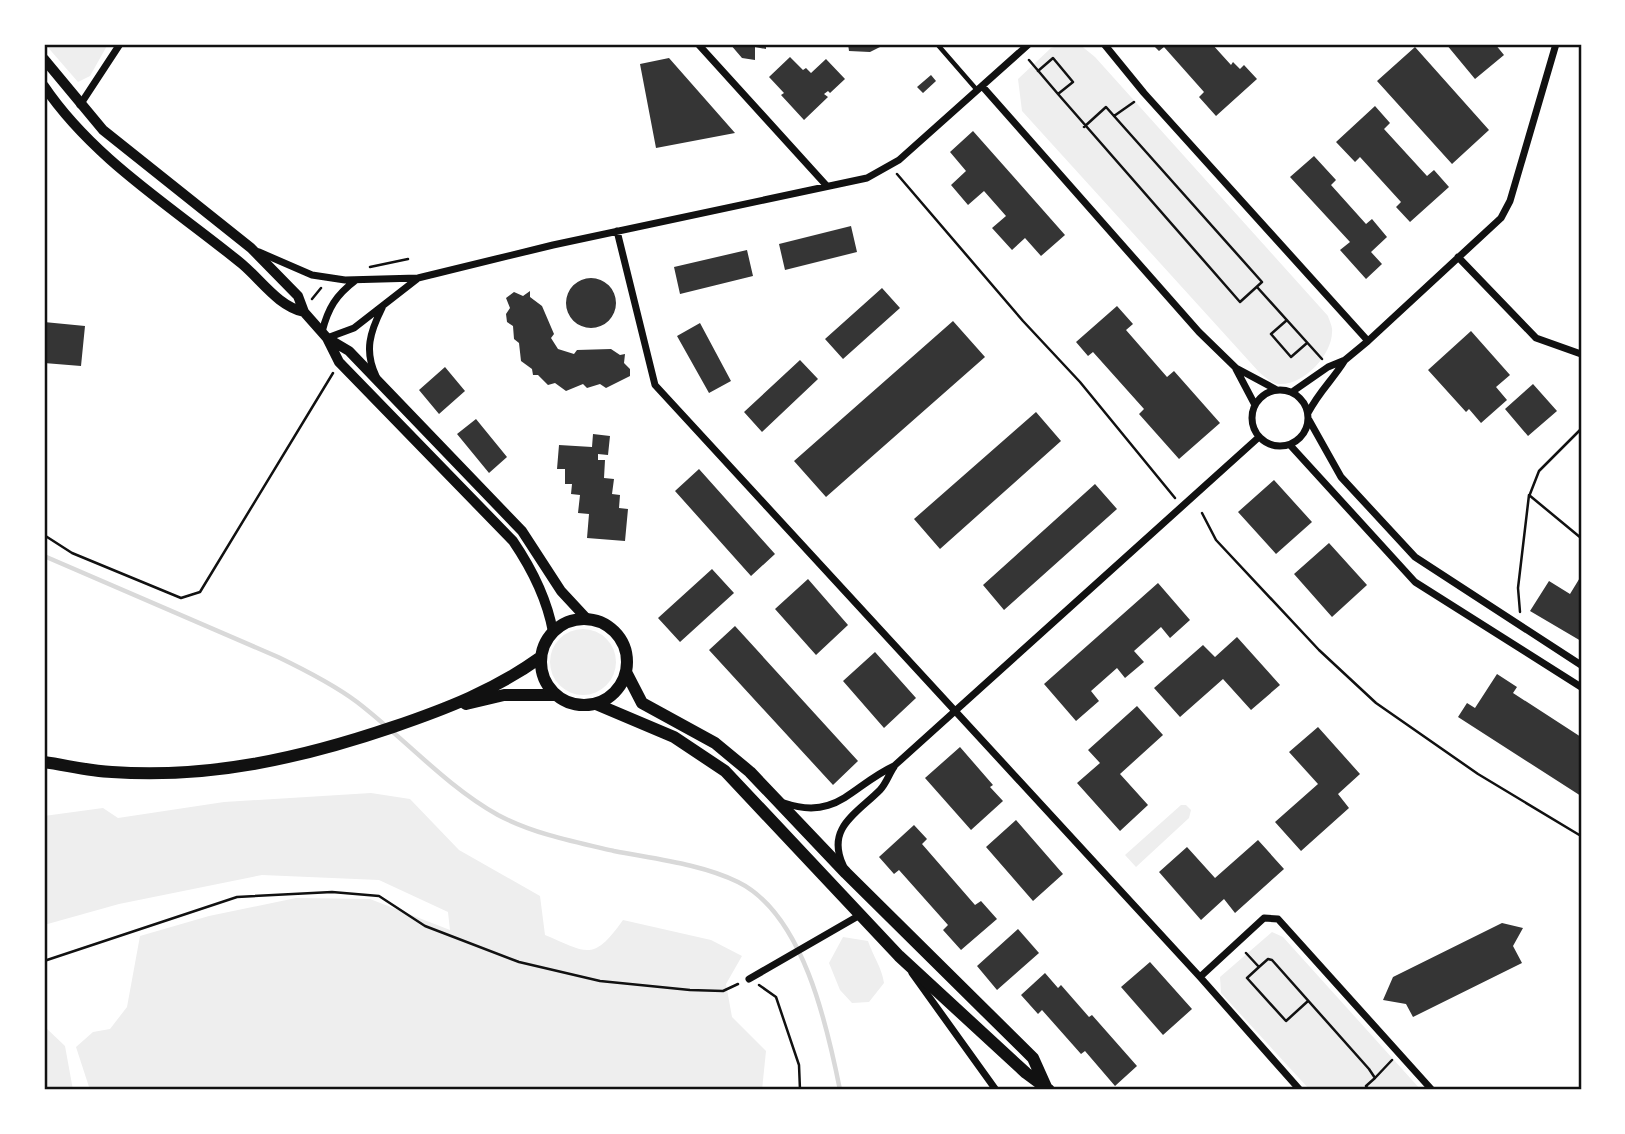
<svg xmlns="http://www.w3.org/2000/svg" width="1625" height="1134" font-family="'Golos Text',sans-serif">
	<rect width="100%" height="100%" fill="#fff"/>
	<path fill="#eee" d="M45,44H108L90,76L78,82Z
		M1063,44H1079L1095,57L1328,316C1329,320 1333,327 1332,332C1332,355 1303,386 1279,384C1271,383 1265,377 1259,372L1022,111L1018,79L1051,48Z
		M550 662a33 33 0 1 1 66 0a33 33 0 1 1-66 0Z
		M371,793L410,799L459,850L540,896L545,935C588,953 593,962 623,920L711,940L742,956L726,984L732,1017L766,1051L762,1090H90L76,1047L93,1032L110,1029L127,1007L140,936L209,916L296,898L370,899L450,930L448,912L379,880L262,875L119,904L44,925V816L103,808L118,818L224,802Z
		M1181,805H1186L1191,810L1189,818L1136,867L1125,855Z
		M1272,932L1283,937L1421,1090H1310L1221,993L1220,977Z
		M843,937L868,941C873,956 882,968 884,983L869,1002L852,1003L840,990L829,963Z
		M44,1026L65,1046L73,1090H44Z"/>
	<g fill="none" stroke-linecap="round" stroke-linejoin="round">
		<path stroke="#d9d9d9" stroke-width="4.5" d="M44,556L278,657C305,670 333,684 357,702C404,738 446,786 498,815C534,834 575,842 614,851C655,859 701,864 738,882C803,914 827,1025 840,1090"/>
	</g>
	<path fill="#353535" d="M730,44H766V49L755,47V60L742,58Z
		M848,44H886L870,52L849,51Z
		M1152,44H1212L1231,65L1233,62L1240,69L1244,65L1257,79L1216,116L1199,97L1204,92L1164,47L1159,51Z
		M1446,44H1495L1504,55L1475,79Z
		M1415,47L1489,130L1452,164L1377,81Z
		M790,57L803,70L806,68L811,73L826,59L845,79L830,93L828,91L824,94L828,97L804,120L781,95L784,93L769,77Z
		M669,58L735,133L656,148L640,64Z
		M931,75L936,81L923,93L917,87Z
		M1375,106L1390,123L1384,129L1427,176L1434,170L1449,187L1410,222L1396,207L1401,202L1360,157L1355,162L1336,142Z
		M973,131L1065,235L1041,256L1025,238L1012,250L992,228L1006,216L984,191L968,205L951,185L966,171L950,152Z
		M1314,156L1336,180L1331,185L1366,224L1372,219L1387,237L1371,252L1382,264L1366,279L1340,250L1350,242L1290,177Z
		M851,226L857,252L785,270L779,244Z
		M747,250L753,276L680,294L674,267Z
		M566 303a25 25 0 1 1 50 0a25 25 0 1 1-50 0Z
		M882,288L900,308L843,359L825,339Z
		M514,292L523,296L530,291V297L542,306L554,334L551,338L558,349L574,354L577,350L611,349L620,355L625,354L624,363L630,369V376L606,388L600,384L587,388L583,384L566,391L555,383L548,385L538,375H533L532,369L521,361L519,343L514,339L513,326L507,322L506,314L510,308L506,298Z
		M1117,306L1133,324L1126,330L1167,377L1174,371L1220,423L1179,459L1139,414L1144,409L1093,352L1088,356L1076,342Z
		M953,321L985,357L826,497L794,461Z
		M44,322L85,326L81,366L44,363Z
		M700,323L731,381L709,393L677,336Z
		M1471,331L1510,375L1496,387L1507,400L1481,423L1469,409L1466,412L1428,370Z
		M800,360L818,379L762,432L744,412Z
		M445,367L465,391L439,414L419,390Z
		M1533,384L1557,411L1528,436L1505,409Z
		M1036,412L1061,441L940,549L914,519Z
		M476,419L507,457L489,473L457,434Z
		M593,434L610,436L608,455L598,454V460H605L604,478L614,479L612,494L620,495L619,508L628,509L625,541L587,538L589,514L578,513L580,495L571,494L572,484H565V469H557L559,445L592,447Z
		M699,469L775,554L751,576L675,491Z
		M1274,480L1312,522L1276,554L1238,512Z
		M1095,484L1117,509L1004,610L983,585Z
		M1329,543L1367,585L1332,617L1294,574Z
		M712,569L734,593L680,642L658,618Z
		M1581,576V641L1530,611L1549,581L1570,594Z
		M808,579L848,625L816,655L775,609Z
		M1158,583L1190,620L1170,638L1161,627L1134,651L1144,662L1125,678L1117,668L1091,691L1099,701L1076,721L1044,684Z
		M735,626L858,761L833,785L709,650Z
		M1237,637L1280,685L1251,710L1223,679L1180,717L1154,688L1203,645L1215,657Z
		M875,652L916,698L884,728L843,681Z
		M1497,674L1517,687L1513,693L1581,737V796L1458,717L1467,703L1475,708Z
		M1137,706L1163,735L1120,774L1148,805L1120,831L1077,783L1100,763L1088,750Z
		M1318,727L1360,774L1338,794L1349,808L1301,851L1275,822L1318,784L1289,752Z
		M960,747L993,785L990,787L1003,801L971,830L925,778Z
		M1016,820L1063,874L1033,901L986,847Z
		M914,825L927,839L922,844L975,905L981,901L997,919L961,950L943,930L948,925L899,870L894,874L879,857Z
		M1258,840L1284,869L1235,913L1224,899L1201,920L1159,872L1187,847L1215,878Z
		M1502,923L1523,928L1513,946L1522,963L1413,1017L1406,1004L1383,1000L1393,977Z
		M1018,929L1039,953L997,990L977,966Z
		M1150,962L1192,1009L1163,1035L1121,987Z
		M1045,973L1058,988L1061,985L1089,1017L1092,1015L1137,1066L1115,1086L1085,1051L1081,1054L1042,1010L1038,1014L1021,995Z"/>
	<g fill="none" stroke-linecap="round" stroke-linejoin="round">
		<path stroke="#111" stroke-width="2.5" d="M1029,60L1058,94L1073,82L1053,58L1038,71
			M1058,94L1240,302L1262,282L1106,107L1084,127
			M1114,116L1134,102
			M897,174L1023,321L1080,382L1175,498
			M370,267L408,259
			M1257,287L1322,359
			M312,299L321,288
			M1287,320L1271,334L1291,357L1307,343
			M1530,494L1539,471L1581,429
			M1202,513L1216,540L1319,650L1376,703L1478,774L1581,836
			M44,535L72,553L181,598L200,592L333,373
			M1520,612L1518,588L1529,495L1581,538
			M1246,953L1259,967L1268,959L1272,960L1369,1069L1375,1078L1366,1086L1369,1090
			M44,961L237,897L332,892L379,896L425,926L519,962L600,981L690,990L723,991L738,984
			M1259,967L1247,978L1286,1021L1308,1001
			M759,985L776,997L799,1065L800,1090
			M1375,1078L1392,1060"/>
		<path stroke="#111" stroke-width="4.5" d="M937,44L977,90"/>
		<path stroke="#111" stroke-width="7" d="M698,44L826,185
			M1104,44L1144,93L1368,341
			M982,86L1199,332L1236,368L1277,390
			M80,105L120,44
			M617,231L655,385L1200,977L1300,1090
			M259,252L312,275L345,280L418,278L553,245L867,178L899,160L1029,44
			M1458,257L1536,338L1581,354
			M322,332C328,308 336,295 356,280
			M327,338L354,328L417,279
			M1236,369L1255,405
			M376,376C364,351 370,332 382,308
			M1252 418a28 28 0 1 1 56 0a28 28 0 1 1-56 0Z
			M1292,392L1328,367L1345,360L1368,341L1501,218L1510,201L1556,44
			M1308,413C1320,390 1332,381 1345,360
			M1309,420L1341,477L1415,557L1581,665
			M1290,445L1415,582L1581,687
			M784,803C837,821 851,786 894,766L1259,437
			M843,865C826,828 856,814 880,790C886,784 889,774 894,767
			M912,973L996,1090
			M1200,977L1264,918L1278,919L1432,1090
			M749,979L860,915"/>
		<path stroke="#111" stroke-width="10" d="M44,59L103,130L251,248L298,296L304,312L327,338L339,362L513,541C532,569 547,598 553,632
			M44,86C94,160 174,208 242,264C262,281 278,306 304,312
			M327,338L349,351L522,531L561,591L587,619"/>
		<path stroke="#111" stroke-width="12" d="M541 662a43 43 0 1 1 86 0a43 43 0 1 1-86 0Z
			M626,672L642,703L715,743L750,772L846,873L1033,1058L1046,1087
			M466,704L504,695H555
			M596,704L674,737L725,771L899,956L1026,1073L1049,1090
			M44,762C66,765 89,771 112,772C209,779 302,758 393,727C446,709 495,690 541,657"/>
	</g>
	<rect width="1625" height="1134" fill="none" stroke="#ffffff" stroke-width="91"/>
	<rect x="46" y="46" width="1534" height="1042" fill="none" stroke="#111" stroke-width="2.5"/>
</svg>
